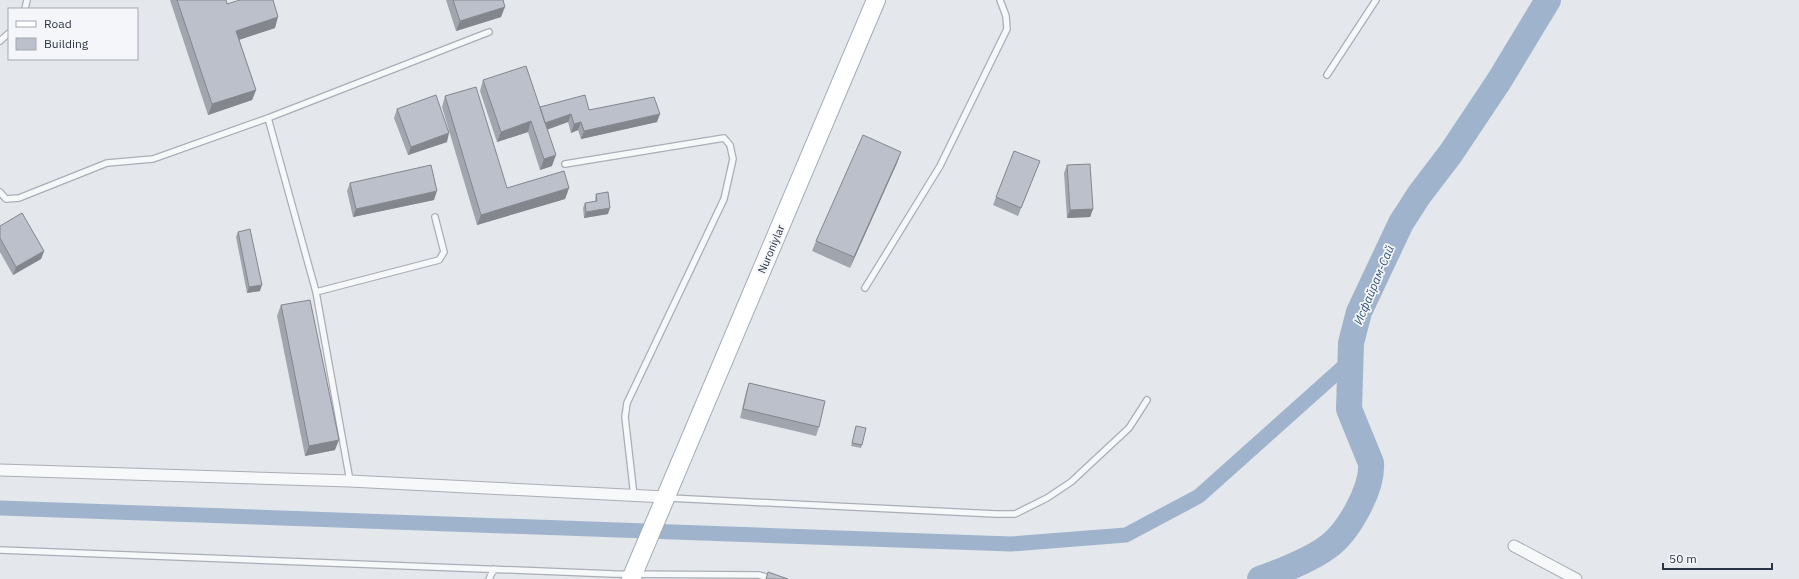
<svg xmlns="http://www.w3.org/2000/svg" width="1799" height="579" font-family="'IBM Plex Sans',sans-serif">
	<rect width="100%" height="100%" fill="#e4e7ec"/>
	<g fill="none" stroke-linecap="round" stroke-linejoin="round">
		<path stroke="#9fb4cc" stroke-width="15" d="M0,508L1011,544L1126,535L1199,496L1350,361"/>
		<path stroke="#9fb4cc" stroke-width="26" d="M1260,579C1282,571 1311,560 1329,546C1349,531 1373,488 1371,463L1349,409L1351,343L1359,312L1401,223L1419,195L1451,153L1499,81L1548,0"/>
		<g stroke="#a9aeb7" stroke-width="8">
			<path id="service" d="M25,9L27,0
				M0,41L9,33
				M1327,75L1376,0
				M268,118L316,292L350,481
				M565,164L724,138L730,145L733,159L724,199L627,403L625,417L634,496
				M0,192L6,199L19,198L107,163L153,159L268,118L489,32
				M865,288L940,166L1007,29L1006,16L1000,0
				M316,292L439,260L444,252L435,217
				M669,498L996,514H1015L1047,498L1071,482L1129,428L1147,400
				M0,550L614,574L759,575L772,579
				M489,579L494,569"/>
		</g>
		<g stroke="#a9aeb7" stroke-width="13">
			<path id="minor" d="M0,470L350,481L665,497
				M1514,546L1576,579"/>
		</g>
		<g stroke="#a3abb8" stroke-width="20">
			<path id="primary" d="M631,579L876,0"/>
		</g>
		<use href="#service" stroke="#f7f8fa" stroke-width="5.5"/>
		<use href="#minor" stroke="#f7f8fa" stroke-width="11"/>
		<use href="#primary" stroke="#fff" stroke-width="18"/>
	</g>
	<path fill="#a1a5ae" d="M170,0H226L227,4L275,28L239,39L256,90L252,100L208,115Z
		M446,0H503L501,17L456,31Z
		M483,80L540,107L589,110L657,122L581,139L578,130L571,133L568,122L547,129L552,166L540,170L528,132L497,142L480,91Z
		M445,96L507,188H569L565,199L477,225L442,107Z
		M397,109L447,142L408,155L394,118Z
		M901,152L897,163L850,268L812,251L816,241Z
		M1040,161L1018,216L993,205L996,197Z
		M1067,165L1093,209L1090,217L1067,218L1064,173Z
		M350,183L434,200L353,217L347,191Z
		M596,194L608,214L584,218L583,208L585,203L595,201Z
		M0,226L44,251L41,259L13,275L0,252Z
		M238,232L260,291L247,293L236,237Z
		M281,305L335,450L305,456L277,316Z
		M749,383L819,427L816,436L740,418L746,392Z
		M856,426L862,445L861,448L851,446Z"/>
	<path fill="#83868d" d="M505,7L501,17L456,31L460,21Z
		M278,17L275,28L233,42L236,31Z
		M256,90L252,100L208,115L212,104Z
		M571,114L568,122L541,132L544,124Z
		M660,114L657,122L581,139L584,131Z
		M531,121L528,132L497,142L501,132Z
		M581,122L578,130L571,133L574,124Z
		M449,133L447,142L408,155L411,147Z
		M901,152L897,163L850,268L854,257Z
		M556,155L552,166L540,170L544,159Z
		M569,188L565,199L477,225L481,215Z
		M437,191L434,200L353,217L356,209Z
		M610,208L608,214L584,218L586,212Z
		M1093,209L1090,217L1067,218L1070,210Z
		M44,251L41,259L13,275L16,267Z
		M262,285L260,291L247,293L249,287Z
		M339,440L335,450L305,456L309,446Z"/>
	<path fill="#bbc0ca" stroke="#83868d" d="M177,0H226L227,4L240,0H273L278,17L236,31L256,90L212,104Z
		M453,0H503L505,7L460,21Z
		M526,66L556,155L544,159L531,121L501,132L483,80Z
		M476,87L507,188L564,171L569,188L481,215L445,96Z
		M436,95L449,133L411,147L397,109Z
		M585,95L589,110L654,97L660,114L584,131L581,122L574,124L571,114L545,123L540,107Z
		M863,135L901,152L854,257L816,241Z
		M1014,151L1040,161L1021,208L996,197Z
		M1090,164L1093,209L1070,210L1067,165Z
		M431,165L437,191L356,209L350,183Z
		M608,192L610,208L586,212L585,203L597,201L596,194Z
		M22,213L44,251L16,267L0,238V226Z
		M250,229L262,285L249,287L238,232Z
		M310,300L339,440L309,446L281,305Z
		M749,383L825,401L819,427L743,409Z
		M856,426L866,428L862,445L852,443Z
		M768,572L788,579H766Z"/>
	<g text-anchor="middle" stroke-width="3.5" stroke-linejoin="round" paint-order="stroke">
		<g font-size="11" fill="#2b3445" stroke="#f4f6f9">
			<text transform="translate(771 249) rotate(-67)" y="4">Nuroniylar</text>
		</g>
		<g font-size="12" font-style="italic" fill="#34527a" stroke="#f4f6f9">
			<text transform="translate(1374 285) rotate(-67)" y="4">Исфайрам-Сай</text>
		</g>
	</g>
	<rect x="8" y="8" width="130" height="52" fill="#f4f6f9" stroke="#a4a8b1"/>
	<rect x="16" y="21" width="20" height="6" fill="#ffffff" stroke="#a4a8b1"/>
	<text x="44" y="28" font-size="12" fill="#2b3445">Road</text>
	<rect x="16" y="38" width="20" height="12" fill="#bbc0ca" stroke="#a4a8b1"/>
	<text x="44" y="48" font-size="12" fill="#2b3445">Building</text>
	<path d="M1663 563v6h109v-6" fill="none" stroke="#2b3445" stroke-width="2"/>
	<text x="1669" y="563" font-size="12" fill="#2b3445" stroke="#f4f6f9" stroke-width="3" paint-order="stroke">50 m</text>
</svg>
